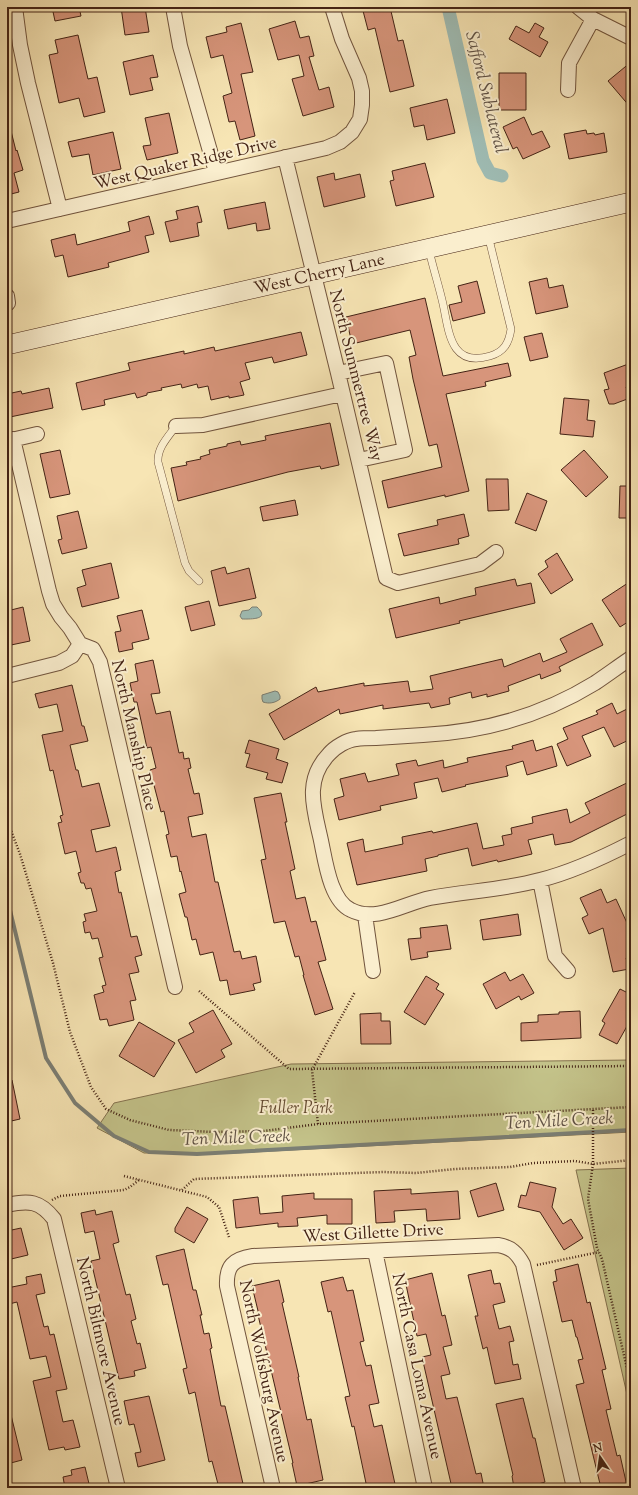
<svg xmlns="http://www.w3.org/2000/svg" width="638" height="1495" font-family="'Sorts Mill Goudy',serif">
	<rect width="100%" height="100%" fill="#f7e5b4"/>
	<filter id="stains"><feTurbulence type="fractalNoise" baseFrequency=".005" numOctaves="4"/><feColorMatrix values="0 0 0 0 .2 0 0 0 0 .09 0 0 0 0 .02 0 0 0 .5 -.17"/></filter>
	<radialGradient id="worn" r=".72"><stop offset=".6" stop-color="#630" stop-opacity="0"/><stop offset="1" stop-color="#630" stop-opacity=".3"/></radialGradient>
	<path fill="#c3c289" stroke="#84724f" d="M631,1060V1132L235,1153H144L97,1128L114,1103L291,1064Z
		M631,1168V1412L576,1170Z"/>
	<path fill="#9fbdb5" stroke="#7b7f75" d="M252,607H257C271,620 250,619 242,619L240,616L242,611L249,610Z
		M275,691L278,692L280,696V699C275,703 269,704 263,702L262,699V695Z"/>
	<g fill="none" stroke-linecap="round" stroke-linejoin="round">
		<path stroke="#7b7f75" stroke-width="4" d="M7,898L46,1058L75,1103L114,1136L149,1152L197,1154L631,1130"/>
		<path stroke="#9fbdb5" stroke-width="13" d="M448,7L483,160L490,173L502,176"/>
	</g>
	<path fill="#d7957b" stroke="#442315" d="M52,7H79L81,16L55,21Z
		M121,7H145L149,32L125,35Z
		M362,7H390L398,41L403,40L414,86L390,92L375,28L368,30Z
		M295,21L300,38L309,36L314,56L309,57L319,90L329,87L334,107L303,116L292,79L304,76L299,55L278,60L269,29Z
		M241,23L253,72L241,74L255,136L240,140L235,121L229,122L223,96L232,93L223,55L211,58L206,37L227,32L226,27Z
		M535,23L544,28L539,37L548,42L540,57L509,39L516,26L529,33Z
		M78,35L88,79L97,77L105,112L84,117L79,98L59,103L49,55L58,53L55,40Z
		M153,55L158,77L150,78L153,90L130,95L123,62Z
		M631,62V108L608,81Z
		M499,73H526V110H499Z
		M447,99L455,133L427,140L424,125L414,127L410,108Z
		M169,113L178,153L147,160L143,146L151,145L145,118Z
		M524,117L532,135L542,131L550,147L523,159L517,147L513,149L503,127Z
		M586,130L587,134L594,133L595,135L604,133L607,152L569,159L564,134Z
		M7,131H11L16,151L17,150L23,170L14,173L19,192L7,195Z
		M113,132L121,169L93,175L89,154L72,157L68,142Z
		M425,163L434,197L396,206L390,181L394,180L392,171Z
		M334,173L335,180L360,174L365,197L324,207L317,177Z
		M265,202L270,229L257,231L256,223L228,229L224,210Z
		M198,206L202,222L197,223L199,236L170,242L165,222L178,219L176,211Z
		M149,216L154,234L145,236L149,252L108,263L109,267L68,277L63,255L55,257L51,240L75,234L77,245L130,231L128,222Z
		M547,278L549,288L563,285L568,307L536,314L529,282Z
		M477,281L485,313L453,321L449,305L462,302L458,286Z
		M425,298L443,376L508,363L511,376L485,382L486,386L446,394L469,491L445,497V495L388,508L382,481L442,467L437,444L429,446L413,379L409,357L416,355L410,330L352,344L346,317Z
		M301,332L307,355L274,363L272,357L245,363L250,379L240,382L244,395L229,398V396L211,400L208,386L198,388L197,384L182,388L181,384L161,388L162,390L147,393V395L137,398L135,393L104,400L105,405L82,410L76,383L130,370L128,363L184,351V354L214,347L215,351Z
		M542,333L548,357L530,361L524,337Z
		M631,363V385L626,387L630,398L614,404H609L604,390L609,389L604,373Z
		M49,388L53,408L10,417L7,405V394L21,391L22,394Z
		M564,398L589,400L587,420L595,421L593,437L560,434Z
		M330,423L339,465L321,469L320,466L288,472L178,501L171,468L187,465L186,462L201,459L200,457L210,454L209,450L227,446V444L240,441L241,445L266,440L265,436Z
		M60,450L70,494L50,498L40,454Z
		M584,450L608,477L586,497L561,470Z
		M486,479H508L509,510L488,511Z
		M620,486H631V518H619Z
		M527,493L547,501L536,531L515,523Z
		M295,500L298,515L263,521L260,507Z
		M78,511L87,548L62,554L58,540L62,539L57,516Z
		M464,514L469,536L458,539L459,544L404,556L398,534L438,525L437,520Z
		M557,553L573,580L551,594L538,574L548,567L545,561Z
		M111,563L119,598L82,607L77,588L86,585L82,570Z
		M225,567L227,574L249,568L256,598L219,606L211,571Z
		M515,579L517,586L531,583L535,603L459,621L460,623L396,638L389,609L439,597L440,604L463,598L476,595L475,588Z
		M631,581V620L620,627L602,600Z
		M209,601L215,625L191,631L185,607Z
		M23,607L30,641L11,645L7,627V611Z
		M142,610L149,639L132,643L133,649L119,652L115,632L121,631L117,616Z
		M592,623L603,645L559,667L561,671L541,679L540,674L508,686L509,691L487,697V694L472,698L471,692L449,698L450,704L431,708L429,703L383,709V705L340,714L339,709L284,740L269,714L316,687L318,692L364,683V686L408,681L410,692L433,689L430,676L502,659L504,667L540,653L543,662L567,652L560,639Z
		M153,660L160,693L151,694L156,714L170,711L179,753L183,752L184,759L189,758L191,768L188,769L194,794L199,793L203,814L188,817L192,837L206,834L215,882H218L234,952L240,951L242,959L256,956L261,982L253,984L255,990L230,995L227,980L220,981L213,952L200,955L196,939L192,940L187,917H185L179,894L186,892L181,871L180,872L177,856L171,857L166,835L169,834L164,811L161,812L150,770L156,768L151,747L147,748L137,702H134L130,683L138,681L135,664Z
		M72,685L82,726H84L88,741L70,745L76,770H78L82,787L99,783L110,826L91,830L96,852L116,847L121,870L115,872L119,893L121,892L131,937L137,936L142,955L135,957L139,972L129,974L136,1000L130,1001L134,1020L109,1026L107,1019L100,1020L94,995L104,992L102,986L106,985L99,958L103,957L98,938L92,939L90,932L85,933L83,922L86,921L84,914L97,911L91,888L86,889L84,883H81L78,873L81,872L76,851L65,854L58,823L62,822L60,816L63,815L53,770L50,771L42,735L63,731L57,704L39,708L35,694Z
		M612,703L617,714L631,707V739L614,747L604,727L582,736L591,756L567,766L557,744L568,739L563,728L598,714L596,711Z
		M249,740L279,749L276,759L288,763L282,783L266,779L268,773L246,767L250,754L245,753Z
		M533,740L536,751L552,746L557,766L527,775L523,761L506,766L508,776L465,785L466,786L442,792L438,778L414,783L417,798L380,806L381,810L339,820L334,799L344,796L340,779L365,773L368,782L399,775L396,764L416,760L418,766L443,760L444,768L468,762L467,758L513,749L512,746Z
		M631,781V812L571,842L555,845L553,834L528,840L532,854L498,862L497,860L472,866L468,848L438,855V856L425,859L427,871L357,885L347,843L363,839L365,852L403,844L402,837L432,831L433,833L477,823L483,849L504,845L502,836L512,834L511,828L533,823L532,817L567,809L570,823L590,813L585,803Z
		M281,793L287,822H285L295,869L290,871L296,899L305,897L311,922L316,921L326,960L318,962L333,1009L315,1015L303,975H304L299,956L295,957L285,921L274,923L261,860L266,859L254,798Z
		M601,889L607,903L616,899L627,923L631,941V957L626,958L629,969L613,972L603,928L589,934L582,918L588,915L580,898Z
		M518,914L521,935L483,940L480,920Z
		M447,925L451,949L427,952L428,957L411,960L408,939L421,938L420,928Z
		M505,972L510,981L523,974L534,993L521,1000L519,996L496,1009L483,984Z
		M426,976L439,984L436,989L444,994L425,1025L404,1012Z
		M620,989L630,994L627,1000L631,1002V1019L617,1044L599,1035L605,1023L602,1021Z
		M213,1010L232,1044L221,1050L225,1057L196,1073L178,1040L194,1032L189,1023Z
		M580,1011L581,1038L521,1041V1023L538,1022V1015L559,1014V1012Z
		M381,1013V1021H390L391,1044H361L360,1014Z
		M139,1022L175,1043L154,1077L119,1056Z
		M12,1080L20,1119L7,1122V1081Z
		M530,1182L556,1188L552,1207L563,1224L571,1219L583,1238L564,1250L540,1212L518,1207L521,1195L526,1196Z
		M496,1183L504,1210L478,1217L470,1191Z
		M411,1189V1194L458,1191L460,1219L427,1221L426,1209L394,1211L395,1222L376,1223L374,1191Z
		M314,1193V1199H352V1224H327V1215L297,1218L298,1226L278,1227V1223L236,1228L233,1200L258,1197L260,1214L283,1212L282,1196Z
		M187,1207L208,1219L194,1243L175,1232V1228Z
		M95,1210L96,1215L112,1211L119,1242L113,1244L126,1295L130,1294L136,1319L131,1321L137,1344L140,1343L146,1368L134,1371L135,1376L119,1379L91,1261L100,1259L94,1231L85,1233L81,1213Z
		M21,1228L28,1255L7,1260V1231Z
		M184,1249L193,1290H196L202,1315H200L204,1334L209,1333L212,1348L210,1349L221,1406H225L244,1488H219L212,1461L209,1462L195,1392L189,1394L183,1369L187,1368L168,1284L163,1285L156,1256Z
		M578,1264L587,1303L590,1302L606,1369L602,1370L611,1409L606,1410L617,1456L620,1455L627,1486L617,1488H601L576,1385L584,1383L578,1360L583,1359L577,1337H576L572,1320L562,1322L553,1282L557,1281L555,1270Z
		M491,1270L494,1284L500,1283L505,1302L493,1305L499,1329L510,1326L514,1341L509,1342L513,1365L518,1364L521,1379L495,1384L487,1347L483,1349L475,1316H478L468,1275Z
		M432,1273L442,1316L445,1315L452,1345L443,1347L450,1374L441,1376L446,1399L457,1397L476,1474L481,1473L484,1488H452L422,1357L431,1355L426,1334L417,1336L405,1280Z
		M41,1274L45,1293L36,1295L44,1327L48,1326L50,1335L54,1334L67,1389L56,1391L63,1422L73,1420L80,1447L65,1450L64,1447L49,1450L33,1381L51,1377L46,1356L30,1359L17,1302L9,1304L7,1296V1288L27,1284L26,1277Z
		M343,1277L347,1291L353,1290L364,1341L360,1342L366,1366L371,1365L374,1380L379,1403L369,1405L374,1427L382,1425L395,1484L388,1485L389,1488H367L354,1426L352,1427L345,1397L350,1396L331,1311L328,1312L321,1282Z
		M279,1280L284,1302L282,1303L299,1377H298L307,1420L311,1419L323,1480L297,1486L292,1463H293L258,1315H259L252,1286Z
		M149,1396L165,1460L138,1467L135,1453L141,1452L134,1424L129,1425L124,1401Z
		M523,1398L533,1438H535L545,1482L535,1485L536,1488H514L512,1476L513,1475L496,1404Z
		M11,1415L22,1460L7,1464V1416Z
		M85,1467L90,1488H65L63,1477L72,1475L71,1470Z"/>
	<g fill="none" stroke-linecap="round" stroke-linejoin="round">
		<g stroke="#71543d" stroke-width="8">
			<path id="lane" d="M429,250C433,268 439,286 443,304C449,331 450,368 490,356C504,352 509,343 511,329L488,235
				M176,426C168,437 157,448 158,462L185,563L189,571L199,581"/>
		</g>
		<g stroke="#71543d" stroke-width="16">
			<path id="street" d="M15,7L20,45L28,83L60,209
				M173,7L180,46L216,172
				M578,7L593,19L631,38
				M568,90L569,63L593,19
				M285,157L338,373L386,578L398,583L480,564L496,552
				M7,221L326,148L340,142L352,132L360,119L362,105V91L359,78L342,39L332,7
				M7,296L8,303L7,304
				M338,373L386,363L405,450L359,460
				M176,426L203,425L342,394
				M13,439L49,591L53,604L61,617L70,628L80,644L93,649L100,662L175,987
				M7,441L37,434
				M631,658C619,666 607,675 595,683C543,715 484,732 423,735C407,736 392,737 376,738C369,738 362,738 356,739C347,740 335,747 329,754C305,779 313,806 320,836C325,857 329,900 351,910C376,923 405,903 430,898C467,891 504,890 540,880C572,872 602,858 631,843
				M7,676L59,663L72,656L80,644
				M540,880L555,956L568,971
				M365,915L373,971
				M7,1205C29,1200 40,1201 54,1219L118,1488
				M375,1251L425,1488
				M273,1488L227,1286C226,1266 233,1259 253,1256L498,1245C511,1247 517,1253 523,1264L574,1488"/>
		</g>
		<g stroke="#442315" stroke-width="20">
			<path id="secondary" d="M7,345L631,202"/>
		</g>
		<path stroke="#442315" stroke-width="2.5" stroke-dasharray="1 2" stroke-linecap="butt" d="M7,820L20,854L53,963L70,1032L91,1087L106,1109L130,1120L169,1130L215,1132L264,1131L318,1124L631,1107
			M199,991L289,1069L631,1066
			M593,1110V1164L588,1199L597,1248L602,1259L631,1386
			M318,1124L312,1070L355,992
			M124,1176L207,1197L219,1207L229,1237
			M182,1190L194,1179L383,1172L416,1173L455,1169L510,1167L533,1163L575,1161L593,1164L631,1160
			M52,1200L60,1196L124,1190L130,1187L139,1180
			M537,1265L599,1252"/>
		<use href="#lane" stroke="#faeece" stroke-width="7"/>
		<use href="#street" stroke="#faeece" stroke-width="14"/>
		<use href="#secondary" stroke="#faeece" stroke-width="19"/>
	</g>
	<g text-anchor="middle" stroke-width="4" stroke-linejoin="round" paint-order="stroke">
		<g font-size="17" fill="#442315" stroke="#faeece">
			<text transform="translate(185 162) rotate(-13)" y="6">West Quaker Ridge Drive</text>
			<text transform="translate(319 273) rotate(-13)" y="6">West Cherry Lane</text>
			<text transform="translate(357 375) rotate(76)" y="6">North Summertree Way</text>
			<text transform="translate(135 735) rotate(77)" y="6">North Manship Place</text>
			<text transform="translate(373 1232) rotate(-3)" y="6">West Gillette Drive</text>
			<text transform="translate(102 1341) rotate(77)" y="6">North Biltmore Avenue</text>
			<text transform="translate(418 1366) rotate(78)" y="6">North Casa Loma Avenue</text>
			<text transform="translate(265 1371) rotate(78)" y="6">North Wolfsburg Avenue</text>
		</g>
		<g font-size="17" font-style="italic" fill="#644b32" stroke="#faeece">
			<text x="296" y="1113">Fuller Park</text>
		</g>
		<g font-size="18" font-style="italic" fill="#5f5145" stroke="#faeece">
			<text transform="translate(487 92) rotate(76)" y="6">Safford Sublateral</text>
			<text transform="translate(559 1120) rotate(-3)" y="6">Ten Mile Creek</text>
			<text transform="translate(236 1137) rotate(-2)" y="6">Ten Mile Creek</text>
		</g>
	</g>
	<rect width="638" height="1495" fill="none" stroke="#f7e5b4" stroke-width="24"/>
	<rect x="8" y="8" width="622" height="1479" fill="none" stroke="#442315" stroke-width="2"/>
	<rect x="12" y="12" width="614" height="1471" fill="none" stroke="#442315"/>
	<g transform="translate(600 1457) rotate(347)" stroke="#faeece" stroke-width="3" paint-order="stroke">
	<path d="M0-3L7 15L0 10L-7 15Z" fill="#442315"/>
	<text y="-6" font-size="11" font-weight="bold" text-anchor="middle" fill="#442315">N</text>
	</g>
	<rect width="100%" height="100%" filter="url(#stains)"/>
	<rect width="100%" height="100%" fill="url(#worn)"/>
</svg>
